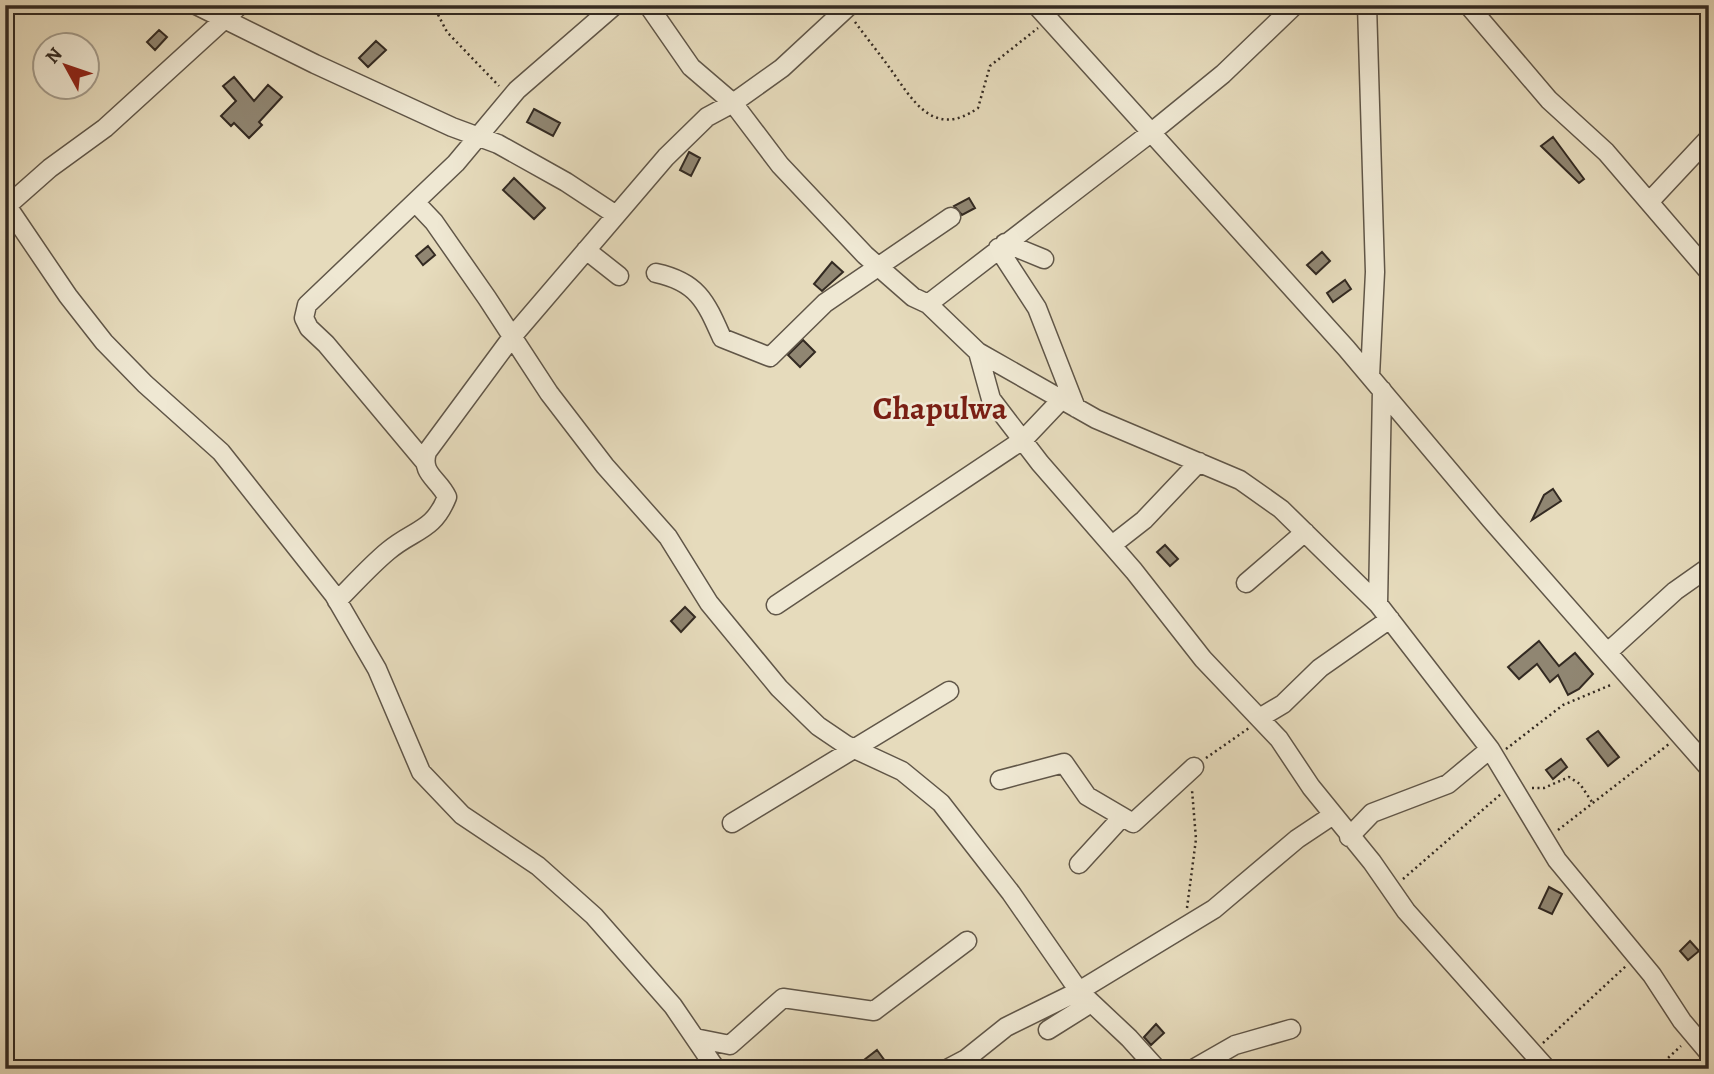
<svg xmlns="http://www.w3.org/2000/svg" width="1714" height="1074" font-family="Alegreya,serif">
	<rect width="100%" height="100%" fill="#e6dbbc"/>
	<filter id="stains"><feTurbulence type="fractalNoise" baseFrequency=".00286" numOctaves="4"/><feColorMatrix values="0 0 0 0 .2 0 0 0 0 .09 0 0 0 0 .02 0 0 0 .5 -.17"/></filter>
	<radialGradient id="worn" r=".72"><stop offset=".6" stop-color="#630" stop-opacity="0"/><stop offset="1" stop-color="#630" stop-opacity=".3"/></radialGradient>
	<path fill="#908672" stroke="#332a22" stroke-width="2" d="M159,30L167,37L155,50L147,42Z
		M376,41L386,50L368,67L359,58Z
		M234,77L254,101L268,85L282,97L259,122L262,125L249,138L234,123L231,126L221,116L236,101L223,86Z
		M534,109L560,123L553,136L527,122Z
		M1553,137L1584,179L1579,183L1541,146Z
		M689,152L700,158L691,176L680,170Z
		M514,178L545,208L534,219L503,190Z
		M969,198L975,208L962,215L954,206Z
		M428,246L435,255L423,265L416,256Z
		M1322,252L1330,261L1316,274L1307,265Z
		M832,262L843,272L822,291L814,284Z
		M1345,280L1351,289L1333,302L1327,293Z
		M803,340L815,352L800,367L788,355Z
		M1553,489L1561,501L1532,520L1544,495Z
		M1165,545L1178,559L1170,566L1157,552Z
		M685,607L695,617L681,632L671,621Z
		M1539,641L1559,666L1575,653L1593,674L1579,689L1568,695L1558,675L1550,682L1537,664L1519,679L1508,667Z
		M1598,731L1619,757L1608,766L1587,739Z
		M1561,759L1567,767L1553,779L1546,770Z
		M1549,887L1562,894L1552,914L1539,908Z
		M1690,941L1699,951L1688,960L1680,951Z
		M1156,1024L1164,1033L1151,1045L1144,1037Z
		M877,1050L885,1061L870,1069L864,1060Z"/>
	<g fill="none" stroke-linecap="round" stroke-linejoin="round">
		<g stroke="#605648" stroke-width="21">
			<path id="minor" d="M196,5L315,64L452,127L498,144L566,182L616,215
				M648,5L691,67L733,103L780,165L865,255L913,297L928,304L978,352L991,399L1040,463L1134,571L1203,659L1279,739L1311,787L1372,862L1406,911L1547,1069
				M1036,5L1346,348L1491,520L1709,768
				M1367,5L1375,272L1370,376
				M1468,5L1549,100L1606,152L1709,272
				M1649,202L1709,138
				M5,203L68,296L104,342L145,384L221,452L334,595L377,669L421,772L462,815L538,866L594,916L673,1006L716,1069
				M416,203L434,222L487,298L549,393L605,466L668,537L709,603L779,688L818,726L846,745L902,771L941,803L1011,893L1079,991L1129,1038L1157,1069
				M7,206L50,168L105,128L240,5
				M1005,243L1044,259
				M998,248L1037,308L1076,408
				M586,250L619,276
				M656,273C698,282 706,302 722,338L770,357L825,303L951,217
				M928,304L1153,131L1223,74L1295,5
				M978,352L1096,419L1240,480L1281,509L1378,604L1490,749L1557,860L1652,975L1682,1021L1709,1053
				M424,461L326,344L309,328L304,318L307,305L456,163L517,90L615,5
				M1112,545L1144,520L1199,462
				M1246,583L1305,532
				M337,601C354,584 370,566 388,551C414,529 433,532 447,497C439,479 420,474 427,452L512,337L666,157L707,117L733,103L782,68L850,5
				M1378,604L1382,390
				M776,605L1024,439L1061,400
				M1608,652L1675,591L1709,567
				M1261,717L1283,704L1320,668L1390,619
				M1000,780L1064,763L1087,796L1133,823L1194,767
				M732,823L949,691
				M1349,837L1372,813L1448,784L1490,749
				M1079,864L1122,817
				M1048,1030L1091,1003
				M695,1038L730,1045L783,998L874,1011L967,941
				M947,1069L966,1059L1006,1027L1079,991L1214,909L1297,839L1333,815
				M1193,1069L1235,1045L1291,1029"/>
		</g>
		<path stroke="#332a22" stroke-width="2.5" stroke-dasharray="2 3.5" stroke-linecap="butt" d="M433,5L447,32L499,86
			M438,16L446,5
			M855,22C866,37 878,52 889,67C912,99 933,140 978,108L990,66L1038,28
			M1506,749L1563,705L1613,684
			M1206,758L1249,728
			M1532,788H1544L1569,777L1580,784L1592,802
			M1558,830L1669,744
			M1403,879L1501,794
			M1187,908L1196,839L1192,790
			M1543,1043L1626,966
			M1656,1069L1681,1046"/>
		<use href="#minor" stroke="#efe8d3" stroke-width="18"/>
	</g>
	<g text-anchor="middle" stroke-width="5" stroke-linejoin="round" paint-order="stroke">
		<g font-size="32" font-weight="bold" fill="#7a1f14" stroke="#efe8d3">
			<text x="940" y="419">Chapulwa</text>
		</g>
	</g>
	<rect width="1714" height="1074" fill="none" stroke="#e6dbbc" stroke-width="28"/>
	<rect x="7" y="7" width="1700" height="1060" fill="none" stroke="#332a22" stroke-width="3.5"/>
	<rect x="14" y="14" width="1686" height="1046" fill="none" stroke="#332a22" stroke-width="2"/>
	<g transform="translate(66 66) rotate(310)"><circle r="33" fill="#efe8d3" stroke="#a49c8c" stroke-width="2"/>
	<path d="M0-5L12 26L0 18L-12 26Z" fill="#8f2418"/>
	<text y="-10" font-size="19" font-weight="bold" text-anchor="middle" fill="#332a22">N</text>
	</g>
	<rect width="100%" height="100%" filter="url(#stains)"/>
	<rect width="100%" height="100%" fill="url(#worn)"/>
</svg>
